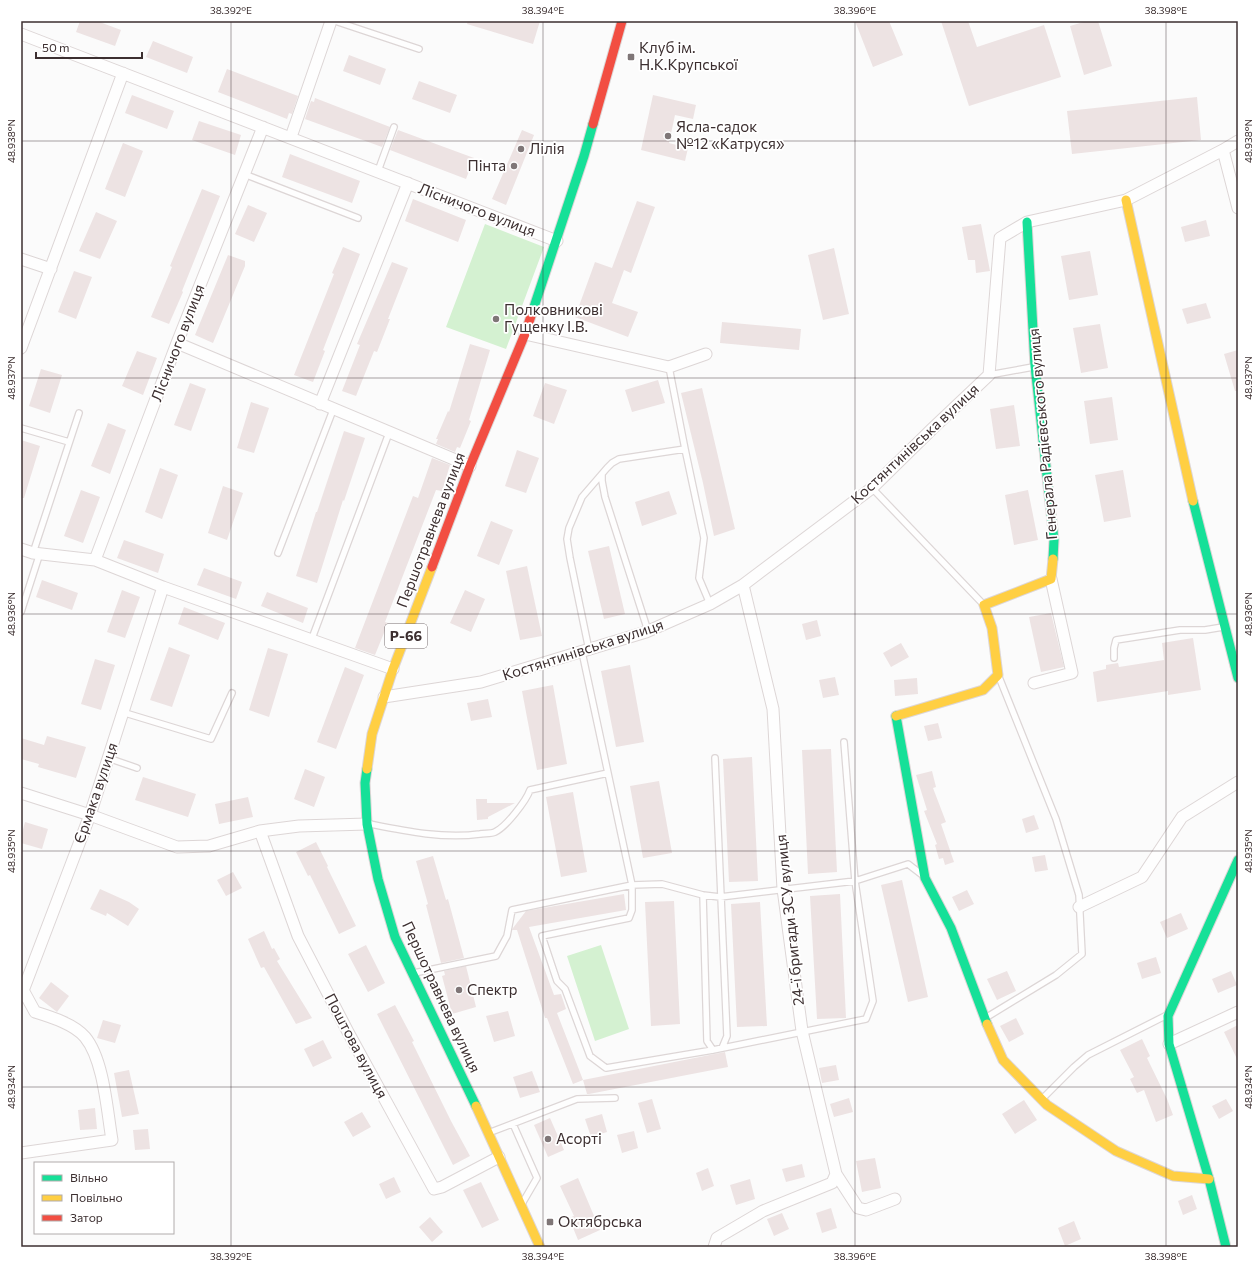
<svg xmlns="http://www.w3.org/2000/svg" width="1259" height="1268" font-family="Commissioner,sans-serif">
	<rect width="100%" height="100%" fill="#fbfbfb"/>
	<path fill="#d4f1d1" d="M485,224L544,247L506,349L446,327Z
		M601,945L629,1029L595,1041L567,956Z"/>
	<path fill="#ede3e3" d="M80,21H97L121,30L115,46L76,32Z
		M468,21H540L533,44L467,24Z
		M855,21H889L903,55L873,67Z
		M941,21H968L977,47L1044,25L1061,77L969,106Z
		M1087,21H1098L1112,66L1084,75L1070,26Z
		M153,41L193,57L187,73L146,57Z
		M349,55L386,69L380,85L343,71Z
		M227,69L298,96L292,114L289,113L287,119L218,92Z
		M419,81L457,95L450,113L412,99Z
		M132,95L174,111L167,129L125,113Z
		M653,95L696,105L693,119L675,115L669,143L688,148L685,161L641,150Z
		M1197,97L1201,140L1072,154L1067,111Z
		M315,98L390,127L382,147L305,119L311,101L314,102Z
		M199,121L241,135L235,155L192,140Z
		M398,130L474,158L466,179L390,150Z
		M522,130L534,135L506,205L492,199Z
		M123,143L143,151L125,197L105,189Z
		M290,154L360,181L352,203L282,177Z
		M202,189L220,196L182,291L183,292L169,324L151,317L172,267L170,266Z
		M413,199L466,220L458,242L405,221Z
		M637,201L655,207L631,273L624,270L612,303L638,312L628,337L575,317L595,262L612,268Z
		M248,205L267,213L254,242L235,234Z
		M96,212L117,221L100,259L79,251Z
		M1206,220L1210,236L1185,242L1181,227Z
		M981,224L990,271L976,273L975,260H968L962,227Z
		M343,247L360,254L323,350L325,351L313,382L294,375L334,274L332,273Z
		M834,248L849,314L823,320L808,255Z
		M1090,251L1098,295L1069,300L1061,256Z
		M228,255L245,261V266L213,343L195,335Z
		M392,262L408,268L388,319H390L377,352L374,351L356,396L342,391L360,345L357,344Z
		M74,271L92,277L76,319L58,312Z
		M1206,303L1211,318L1187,324L1182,309Z
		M722,322L801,329L799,350L720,343Z
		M1100,324L1108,368L1081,373L1073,328Z
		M470,344L490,350L469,420L471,421L460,448L457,447L455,452L436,444L438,439H436L448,411L449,412Z
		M1238,350V391H1235L1224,354Z
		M137,351L157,358L143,395L122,386Z
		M41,369L62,375L50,413L29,406Z
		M658,380L665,403L632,412L625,390Z
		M190,383L206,389L191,431L174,425Z
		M545,383L567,390L554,424L533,416Z
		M702,388L735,529L714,536L703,483L681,393Z
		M1112,397L1118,440L1090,444L1084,401Z
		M251,402L269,408L254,453L237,448Z
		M1014,405L1020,446L996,449L990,409Z
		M108,423L126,430L110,474L91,466Z
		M344,431L365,438L344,501L343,500L317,583L296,576L316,512H317Z
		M21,440L40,446L24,498H21Z
		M517,450L539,458L526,493L505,486Z
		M432,458L450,465L442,491L436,490L385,622L388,623L375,655L355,648L413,496L418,498Z
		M160,468L178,475L162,519L145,512Z
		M1123,470L1131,517L1104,522L1095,475Z
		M223,486L243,493L227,540L208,533Z
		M81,490L100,497L83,543L64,536Z
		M1028,490L1038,540L1014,545L1005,495Z
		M669,491L677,514L642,526L635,502Z
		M491,521L513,530L499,565L477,556Z
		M124,540L164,554L158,573L117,558Z
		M609,546L625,614L604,619L588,551Z
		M527,566L542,636L520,640L506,571Z
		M204,568L242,582L236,599L197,585Z
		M42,580L78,593L72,610L36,597Z
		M122,590L140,597L125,638L107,632Z
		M465,590L485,599L471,632L450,623Z
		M267,592L308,608L303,623L261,606Z
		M184,607L225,623L218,640L178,624Z
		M1051,613L1064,667L1041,672L1029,617Z
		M817,620L821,636L806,640L802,624Z
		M1193,638L1201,690L1168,695V691L1097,702L1093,672L1106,669V665L1118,663L1119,667L1164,660L1162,643Z
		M901,643L909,657L891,667L883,653Z
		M169,647L190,655L172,707L150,700Z
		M268,648L288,654L269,717L249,710Z
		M95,659L115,665L101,710L81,704Z
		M630,665L644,742L616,747L601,671Z
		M345,667L364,675L336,749L317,742Z
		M835,677L839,695L823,698L819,680Z
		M917,678L918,694L895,696L894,680Z
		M553,685L567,764L537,770L522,691Z
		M488,699L492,717L471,721L467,703Z
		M938,723L942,738L928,741L924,726Z
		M47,736L86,747L76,778L38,767L39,764L21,759V738L44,745Z
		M831,749L837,872L808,874L802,750Z
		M752,757L758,881L729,882L723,759Z
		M305,769L325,777L314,807L294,799Z
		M932,771L936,787L933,788L946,822L941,824L954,862L945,865L943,858L939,859L935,845L937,844L924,811L927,810L916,775Z
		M143,777L196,794L188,817L135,800Z
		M659,781L672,853L643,858L630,786Z
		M573,792L587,872L561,877L546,797Z
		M248,797L253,817L219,824L215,804Z
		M476,799H487V803H515L488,817V819L477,820Z
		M1034,815L1039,829L1026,833L1022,819Z
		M25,822L48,829L42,849L21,843V837Z
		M316,842L328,866L327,867L356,926L339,934L310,875L308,876L296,852Z
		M1045,855L1048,870L1035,872L1032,857Z
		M433,856L446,900L448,899L464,958L441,963L426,905L428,904L416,861Z
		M233,872L242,888L226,896L217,880Z
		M902,880L928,997L908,1002L881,885Z
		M100,889L129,902L139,909L128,926L107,913L106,916L90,909Z
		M967,890L974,904L959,911L952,897Z
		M624,894L626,910L529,927L554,995L561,994L566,1009L557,1013L583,1080L573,1084L547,1018H545L517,930H512L513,928L526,911Z
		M840,894L846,1018L817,1019L810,896Z
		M674,901L680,1024L651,1026L645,902Z
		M760,902L767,1026L737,1027L731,904Z
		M1181,913L1188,929L1167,938L1160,922Z
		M264,931L272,949L274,948L280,959L277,961L312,1018L296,1024L264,967L261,968L248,939Z
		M366,945L385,983L368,992L348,954Z
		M1156,957L1161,973L1142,979L1137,963Z
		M466,966L476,1007L452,1014L442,976L445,975L444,971Z
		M1007,971L1016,991L997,1000L987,979Z
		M1231,971L1237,985L1218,993L1212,979Z
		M51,982L69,996L57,1012L39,998Z
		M395,1005L414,1041L412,1042L451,1121L470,1156L453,1165L377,1014Z
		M508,1011L515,1036L494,1042L486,1016Z
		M1016,1018L1024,1034L1009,1042L1000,1026Z
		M103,1020L121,1025L115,1043L97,1038Z
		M1238,1025V1061L1224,1032Z
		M1142,1039L1150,1056L1147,1058L1167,1099L1173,1115L1156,1122L1144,1090L1137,1093L1130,1079L1134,1077L1120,1050Z
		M323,1040L332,1058L313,1067L304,1049Z
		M725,1052L728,1067L589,1094H587L583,1080Z
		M836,1065L839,1080L822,1083L819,1068Z
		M129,1070L139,1114L122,1117L114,1073Z
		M532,1071L540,1092L520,1098L513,1077Z
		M849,1098L853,1112L834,1117L830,1104Z
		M652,1099L661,1129L647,1133L638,1103Z
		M1226,1099L1233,1111L1219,1119L1212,1106Z
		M1024,1100L1037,1120L1015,1134L1002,1114Z
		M95,1108L97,1129L80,1130L78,1110Z
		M362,1112L371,1127L353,1137L344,1122Z
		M602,1114L607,1132L591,1137L585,1119Z
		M550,1118L564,1150L548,1157L534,1125Z
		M148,1129L150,1149L135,1150L133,1130Z
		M634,1131L638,1148L622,1153L617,1135Z
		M875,1158L881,1188L862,1192L856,1161Z
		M802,1164L805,1177L786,1182L782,1169Z
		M708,1168L714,1186L702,1191L696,1173Z
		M394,1177L401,1192L386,1199L379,1184Z
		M578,1178L600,1230L578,1240L569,1218L574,1216L560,1186Z
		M750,1179L755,1199L736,1205L730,1185Z
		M481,1182L499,1220L482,1228L463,1190Z
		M1192,1195L1197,1209L1183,1215L1178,1201Z
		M831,1208L837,1228L822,1233L816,1213Z
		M782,1213L789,1229L774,1236L767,1219Z
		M430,1217L443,1232L432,1242L419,1227Z
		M1074,1221L1081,1239L1065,1246L1058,1228Z"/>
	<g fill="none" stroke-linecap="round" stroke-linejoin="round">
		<g stroke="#ddd6d6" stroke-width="8">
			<path id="lane" d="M335,21L419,49
				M378,171L394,127
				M244,174L358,218
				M669,367L685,449L704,538L699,578L710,604
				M989,375L1033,367
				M21,428L69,442
				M602,475V481L605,497L648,631
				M872,488L983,604
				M33,553L79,413
				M278,553L333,410
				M21,612L40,553
				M311,641L389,433
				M589,650L570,558L567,539L569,528L582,497L607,468L612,463L619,459L685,449
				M582,652L632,885V910L629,918L542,936L557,981L565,989L590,1056L606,1068L713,1050L866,1019L873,1001L855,881L844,742
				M1114,658V648L1116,640L1180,630H1205L1223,627
				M122,712L211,739L232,693
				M108,758L137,768
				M715,758L727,1036L722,1048
				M370,824C405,831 443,839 480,834C484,833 491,834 495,832C506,827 526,801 530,790L608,773
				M703,895L707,1041L713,1050
				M414,973L496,956L507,936L512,910L632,885L662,884L703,895L720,897L855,881L908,864L921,874
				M987,1017L1056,975L1082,954L1079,895L1056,819L999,677
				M1042,1099L1074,1067L1088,1055L1167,1015
				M513,1124L537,1178L523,1202
				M491,1132L577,1099L615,1098"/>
		</g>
		<g stroke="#ddd6d6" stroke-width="13">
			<path id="street" d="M21,34L557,241
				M291,137L331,21
				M1223,150L1238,208
				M21,259L51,269
				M525,334L669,367L706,354
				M177,343L470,466
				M21,348L123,73
				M320,404L408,183
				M21,549L33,553L95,560L163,587L393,669
				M95,560L177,343L263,127
				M743,585L773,709L783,889L802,1031L836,1174L858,1208L866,1210L895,1199
				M1034,683L1072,673L1051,579
				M384,697L481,682L646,632L710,604L743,585L872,488L932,429L989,375L1000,238L1027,222L1126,200L1223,150L1238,141
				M21,793L90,815L177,847L209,846L260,831L299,826L367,824
				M260,831L298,936L348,1032L434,1189L442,1187L499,1157
				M1079,907L1142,877L1182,817L1238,782
				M21,996L90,815L163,587
				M1169,1044L1238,1012
				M21,1153L112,1140C107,1111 104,1060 85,1037C74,1024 51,1017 35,1012L23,990
				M714,1247L717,1238L763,1211L832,1183L836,1174"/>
		</g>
		<g stroke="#ddd6d6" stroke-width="11">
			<path id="fast" d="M1027,222L1035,366L1054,540L1053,559
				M532,313L584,156L593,124
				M1193,501L1238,678
				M896,716L925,878L951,928L987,1024
				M367,769L365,783L367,824L378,879L395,937L476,1106
				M1226,1247L1209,1179L1169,1044L1168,1016L1238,860"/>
		</g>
		<g stroke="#ddd6d6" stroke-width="11">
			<path id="slow" d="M1126,200L1193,501
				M896,716L983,690L998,675L992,628L984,605L1051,579L1053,559
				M367,769L372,734L393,669L432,567
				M987,1024L1003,1060L1047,1105L1116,1151L1173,1176L1209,1179
				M476,1106L540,1247"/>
		</g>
		<g stroke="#ddd6d6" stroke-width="11">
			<path id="jam" d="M593,124L622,21
				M432,567L470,466L525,334L532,313"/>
		</g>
		<use href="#lane" stroke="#fefefe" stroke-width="5.5"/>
		<use href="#street" stroke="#fefefe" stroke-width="11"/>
		<use href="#fast" stroke="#16e098" stroke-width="9"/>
		<use href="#slow" stroke="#ffcf43" stroke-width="9"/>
		<use href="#jam" stroke="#f24e42" stroke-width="9"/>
	</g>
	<path fill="none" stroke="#3c2f30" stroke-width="1" stroke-opacity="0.45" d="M231,21V1247M543,21V1247M855,21V1247M1166,21V1247M21,141H1238M21,378H1238M21,614H1238M21,851H1238M21,1087H1238"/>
	<g fill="#7f7677" stroke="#fff" stroke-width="1.5">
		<rect x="627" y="53" width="8" height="8" rx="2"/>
		<circle cx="668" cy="136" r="4"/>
		<circle cx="521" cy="149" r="4"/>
		<circle cx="514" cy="166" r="4"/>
		<circle cx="496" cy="319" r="4"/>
		<circle cx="459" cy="990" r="4"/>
		<circle cx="548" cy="1139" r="4"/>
		<rect x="546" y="1218" width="8" height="8" rx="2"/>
	</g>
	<g text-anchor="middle" stroke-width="3.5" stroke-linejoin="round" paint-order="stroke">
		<rect fill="#fff" stroke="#766d6e" stroke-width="1" x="385" y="624" width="42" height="24" rx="3"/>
		<g font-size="14" font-weight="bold" fill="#3c2f30">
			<text x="406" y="641">Р-66</text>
		</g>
		<g font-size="15" fill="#3c2f30" stroke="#fff" text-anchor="start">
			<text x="639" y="53">Клуб ім.<tspan x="639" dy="17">Н.К.Крупської</tspan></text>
			<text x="676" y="132">Ясла-садок<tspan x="676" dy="17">№12 «Катруся»</tspan></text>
			<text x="529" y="154">Лілія</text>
			<text x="506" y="171" text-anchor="end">Пінта</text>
			<text x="504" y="315">Полковникові<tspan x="504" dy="17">Гущенку І.В.</tspan></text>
			<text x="467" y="995">Спектр</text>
			<text x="556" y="1144">Асорті</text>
			<text x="558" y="1227">Октябрська</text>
		</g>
		<g font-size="15" fill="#3c2f30" stroke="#fff">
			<text transform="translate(477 210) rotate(21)" y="5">Лісничого вулиця</text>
			<text transform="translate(178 343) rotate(-69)" y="5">Лісничого вулиця</text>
			<text transform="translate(1043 434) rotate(-95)" y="5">Генерала Радієвського вулиця</text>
			<text transform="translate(915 444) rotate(-43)" y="5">Костянтинівська вулиця</text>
			<text transform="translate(431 530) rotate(-69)" y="5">Першотравнева вулиця</text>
			<text transform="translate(583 650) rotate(-18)" y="5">Костянтинівська вулиця</text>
			<text transform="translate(96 793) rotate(-71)" y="5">Єрмака вулиця</text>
			<text transform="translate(790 920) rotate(-96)" y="5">24-ї бригади ЗСУ вулиця</text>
			<text transform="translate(441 997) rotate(65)" y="5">Першотравнева вулиця</text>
			<text transform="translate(356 1046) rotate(62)" y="5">Поштова вулиця</text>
		</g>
	</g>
	<rect width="1259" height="1268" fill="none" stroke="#ffffff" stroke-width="44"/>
	<rect x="34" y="1162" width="140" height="72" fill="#ffffff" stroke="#b1acac"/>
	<rect x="42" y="1175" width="20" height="6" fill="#16e098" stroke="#b1acac"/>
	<text x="70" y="1182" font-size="12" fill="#3c2f30">Вільно</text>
	<rect x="42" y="1195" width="20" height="6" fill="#ffcf43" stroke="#b1acac"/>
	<text x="70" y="1202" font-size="12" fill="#3c2f30">Повільно</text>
	<rect x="42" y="1215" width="20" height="6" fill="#f24e42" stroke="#b1acac"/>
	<text x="70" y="1222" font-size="12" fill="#3c2f30">Затор</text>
	<path d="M36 52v6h106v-6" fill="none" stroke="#3c2f30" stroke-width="2"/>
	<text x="42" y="52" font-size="12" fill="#3c2f30" stroke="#ffffff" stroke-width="3" paint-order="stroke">50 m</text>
	<rect x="22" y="22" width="1215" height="1224" fill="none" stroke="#3c2f30" stroke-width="1.5"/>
	<g font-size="10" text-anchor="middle" fill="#3c2f30">
		<text x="231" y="14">38.392°E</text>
		<text x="543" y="14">38.394°E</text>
		<text x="855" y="14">38.396°E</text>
		<text x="1166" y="14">38.398°E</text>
		<text transform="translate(11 141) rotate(-90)" y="4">48.938°N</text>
		<text transform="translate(1248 141) rotate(-90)" y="4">48.938°N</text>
		<text transform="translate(11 378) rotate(-90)" y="4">48.937°N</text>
		<text transform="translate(1248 378) rotate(-90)" y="4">48.937°N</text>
		<text transform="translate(11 614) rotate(-90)" y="4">48.936°N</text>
		<text transform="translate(1248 614) rotate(-90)" y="4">48.936°N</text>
		<text transform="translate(11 851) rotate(-90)" y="4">48.935°N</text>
		<text transform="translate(1248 851) rotate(-90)" y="4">48.935°N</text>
		<text transform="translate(11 1087) rotate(-90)" y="4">48.934°N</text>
		<text transform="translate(1248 1087) rotate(-90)" y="4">48.934°N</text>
		<text x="231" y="1260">38.392°E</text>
		<text x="543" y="1260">38.394°E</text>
		<text x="855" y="1260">38.396°E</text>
		<text x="1166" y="1260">38.398°E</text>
	</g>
</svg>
